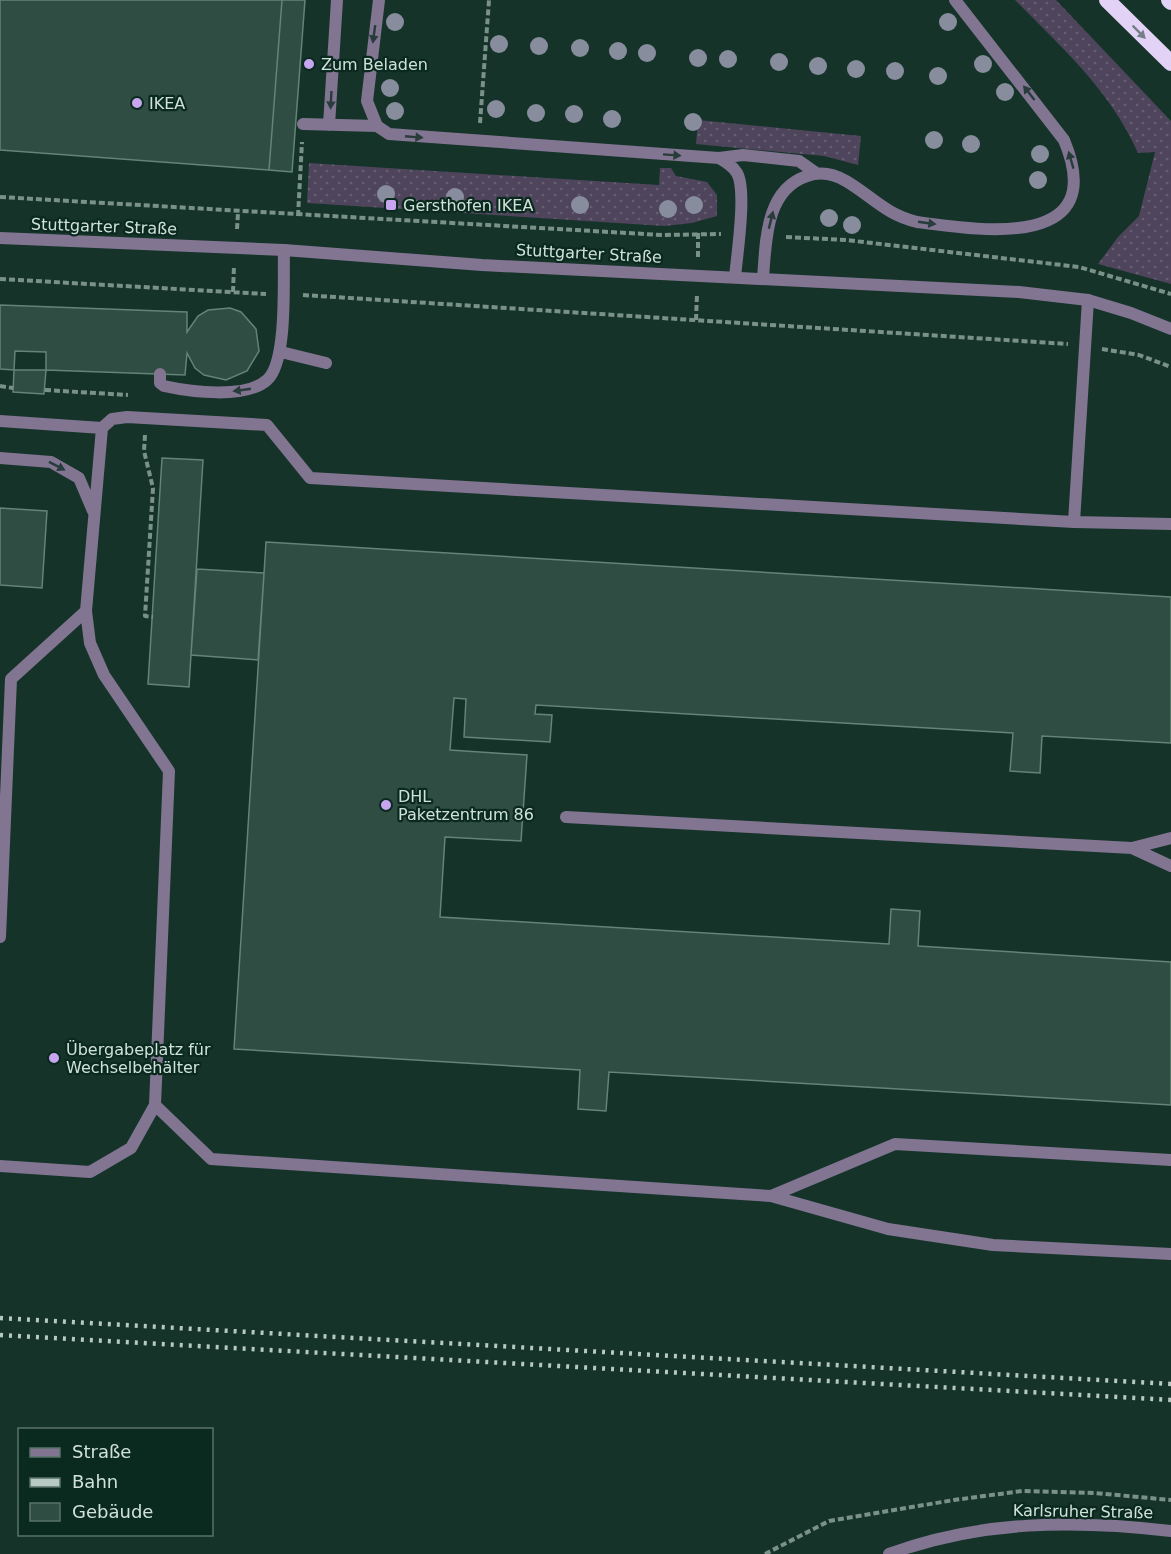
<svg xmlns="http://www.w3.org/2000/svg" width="1171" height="1554" font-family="'DejaVu Sans',sans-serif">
	<defs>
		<pattern id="grass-dots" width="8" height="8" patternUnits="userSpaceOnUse" patternTransform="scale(1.5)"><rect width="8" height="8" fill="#4e445b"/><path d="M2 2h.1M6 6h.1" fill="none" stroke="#665f72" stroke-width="1.8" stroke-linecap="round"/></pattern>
	</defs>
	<rect width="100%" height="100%" fill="#153329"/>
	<path fill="url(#grass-dots)" d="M1015,0H1056L1171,121V284L1098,264L1118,237L1139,216L1155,152L1138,153C1110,90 1062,48 1015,0Z
		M698,120L861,136L858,165L824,156L696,144Z
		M309,163L659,185L660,168H671L676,176L707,182L717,195V216L692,223L664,226L307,203Z"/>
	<path fill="#2f4d42" stroke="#648478" stroke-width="1.5" d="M0,0H282L269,170L0,150Z
		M282,0H305L292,172L269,170Z
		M0,305L187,312V332L198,316L208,310L230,308L241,312L256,329L259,351L247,371L226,380L204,375L195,368L187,353L185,375L46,370V352L15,351L14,370L0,369Z
		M14,370H46L44,394L13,392Z
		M162,458L203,460L189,687L148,684Z
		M0,508L47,511L42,588L0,585Z
		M266,542L1171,597V743L1042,736L1040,773L1010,771L1013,733L536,705L535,714L552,715L550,742L464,737L466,699L454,698L450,750L527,755L521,841L445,837L440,917L889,944L891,909L920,911L918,946L1171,962V1105L609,1072L606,1111L578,1109L580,1070L234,1049Z
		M197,569L264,573L258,660L191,655Z"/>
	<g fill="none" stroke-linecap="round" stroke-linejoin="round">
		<path stroke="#7a9189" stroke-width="4" stroke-dasharray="6 3" stroke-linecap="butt" d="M480,123L489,0
			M0,197L662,235L721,234
			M298,216L302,142
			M237,229L238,213
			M786,237L846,240L1079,267L1171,294
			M698,257V233
			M0,279L266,294
			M233,292L234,266
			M303,295L1068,344
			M696,320L697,294
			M1102,349L1139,355L1171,367
			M0,386L13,388
			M45,390L128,395
			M145,435L144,451L153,488L145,616L153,617
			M765,1554L829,1521L954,1500L1022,1491L1095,1493L1171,1500"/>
		<path stroke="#817591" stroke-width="12" d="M379,0L367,101L377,126L389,134L719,158L743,155L799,161L816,173
			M303,124L377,126
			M329,125L337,0
			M719,158C726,162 733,166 737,173C747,190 737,255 735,277
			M763,278C766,242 765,190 807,176C821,171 834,174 846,181C873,197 885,214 917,222C983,231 1110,250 1064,140L955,0
			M281,352L326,363
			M160,374V383L164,386C191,392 246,399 267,380C288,362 283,279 284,250
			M0,421L102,428
			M0,458L51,462L79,478L93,511
			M1074,522L1088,300
			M566,817L1132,848L1171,838
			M1132,848L1171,866
			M0,937L11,679L86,611
			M155,1105L211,1159L771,1196L895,1144L1171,1160
			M0,1166L90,1172L131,1148L155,1105L169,771L104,675L90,643L86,611L102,428L112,419L127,417L267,425L310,478L1074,522L1171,524
			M771,1196L888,1229L993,1245L1171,1254"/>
		<path stroke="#817591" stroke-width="12" d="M0,238L284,250L482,265L1019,292L1088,300L1131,313L1171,329
			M889,1554C981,1520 1075,1520 1171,1531"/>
		<path stroke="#e2d2f6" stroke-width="16" d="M1107,0L1171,63
			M1169,0L1171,2"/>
		<path stroke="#b6c9c2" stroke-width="4.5" stroke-dasharray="3 6" stroke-linecap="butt" d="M0,1318L1171,1384
			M0,1335L1171,1400"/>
	</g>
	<g fill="#888d9e">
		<circle cx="395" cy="22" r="9"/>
		<circle cx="948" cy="22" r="9"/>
		<circle cx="499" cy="44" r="9"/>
		<circle cx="539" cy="46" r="9"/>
		<circle cx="580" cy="48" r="9"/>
		<circle cx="618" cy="51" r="9"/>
		<circle cx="647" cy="53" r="9"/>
		<circle cx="698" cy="58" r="9"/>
		<circle cx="728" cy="59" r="9"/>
		<circle cx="779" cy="62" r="9"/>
		<circle cx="983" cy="64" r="9"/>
		<circle cx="818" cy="66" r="9"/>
		<circle cx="856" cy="69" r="9"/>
		<circle cx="895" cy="71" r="9"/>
		<circle cx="938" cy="76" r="9"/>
		<circle cx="390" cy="88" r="9"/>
		<circle cx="1005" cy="92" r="9"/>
		<circle cx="496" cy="109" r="9"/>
		<circle cx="395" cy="111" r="9"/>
		<circle cx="536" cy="113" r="9"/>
		<circle cx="574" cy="114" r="9"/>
		<circle cx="612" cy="119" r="9"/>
		<circle cx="693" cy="122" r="9"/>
		<circle cx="934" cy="140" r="9"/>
		<circle cx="971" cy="144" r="9"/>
		<circle cx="1040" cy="154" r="9"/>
		<circle cx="1038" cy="180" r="9"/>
		<circle cx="386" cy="194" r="9"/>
		<circle cx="455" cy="197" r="9"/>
		<circle cx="580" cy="205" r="9"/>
		<circle cx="694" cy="205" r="9"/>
		<circle cx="668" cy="209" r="9"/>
		<circle cx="829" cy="218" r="9"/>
		<circle cx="852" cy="225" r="9"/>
	</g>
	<defs><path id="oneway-solid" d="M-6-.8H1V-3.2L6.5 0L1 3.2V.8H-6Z" transform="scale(1.5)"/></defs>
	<use fill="#767e8a" href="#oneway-solid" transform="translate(1139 32) rotate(45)"/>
	<g fill="#283c3c">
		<use href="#oneway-solid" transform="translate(374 34) rotate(98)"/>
		<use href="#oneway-solid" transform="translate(1029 93) rotate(-128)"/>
		<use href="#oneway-solid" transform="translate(331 100) rotate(93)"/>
		<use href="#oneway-solid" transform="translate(414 137) rotate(5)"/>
		<use href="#oneway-solid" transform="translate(672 155) rotate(4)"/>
		<use href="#oneway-solid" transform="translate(1071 160) rotate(-106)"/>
		<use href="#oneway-solid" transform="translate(771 220) rotate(-76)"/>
		<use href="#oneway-solid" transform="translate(927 223) rotate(8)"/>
		<use href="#oneway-solid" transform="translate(242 390) rotate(172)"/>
		<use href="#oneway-solid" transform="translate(57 466) rotate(27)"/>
	</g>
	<g fill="#c8a6ef" stroke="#0a291f" stroke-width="2">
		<circle cx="309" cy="64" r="6"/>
		<circle cx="137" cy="103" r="6"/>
		<rect x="385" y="199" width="12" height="12" rx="3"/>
		<circle cx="386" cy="805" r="6"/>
		<circle cx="54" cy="1058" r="6"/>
	</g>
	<g text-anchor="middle" stroke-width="4.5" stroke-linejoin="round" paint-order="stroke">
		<g font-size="16" fill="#d0e1da" stroke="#0a291f" text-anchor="start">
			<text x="321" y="70">Zum Beladen</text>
			<text x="149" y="109">IKEA</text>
			<text x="403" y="211">Gersthofen IKEA</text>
			<text x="398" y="802">DHL<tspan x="398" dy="18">Paketzentrum 86</tspan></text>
			<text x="66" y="1055">Übergabeplatz für<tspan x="66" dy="18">Wechselbehälter</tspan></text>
		</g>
		<g font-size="16" fill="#d0e1da" stroke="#0a291f">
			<text transform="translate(104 226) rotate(2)" y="6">Stuttgarter Straße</text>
			<text transform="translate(589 253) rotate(3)" y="6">Stuttgarter Straße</text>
			<text transform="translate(1083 1511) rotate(1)" y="6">Karlsruher Straße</text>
		</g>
	</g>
	<rect x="18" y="1428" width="195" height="108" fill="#0a291f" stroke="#59736a" stroke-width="1.5"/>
	<rect x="30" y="1448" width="30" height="9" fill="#817591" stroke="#59736a" stroke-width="1.5"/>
	<text x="72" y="1458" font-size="18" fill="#d0e1da">Straße</text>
	<rect x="30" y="1478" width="30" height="9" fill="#b6c9c2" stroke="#59736a" stroke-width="1.5"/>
	<text x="72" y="1488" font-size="18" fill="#d0e1da">Bahn</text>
	<rect x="30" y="1503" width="30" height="18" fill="#2f4d42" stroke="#59736a" stroke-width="1.5"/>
	<text x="72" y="1518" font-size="18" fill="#d0e1da">Gebäude</text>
</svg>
